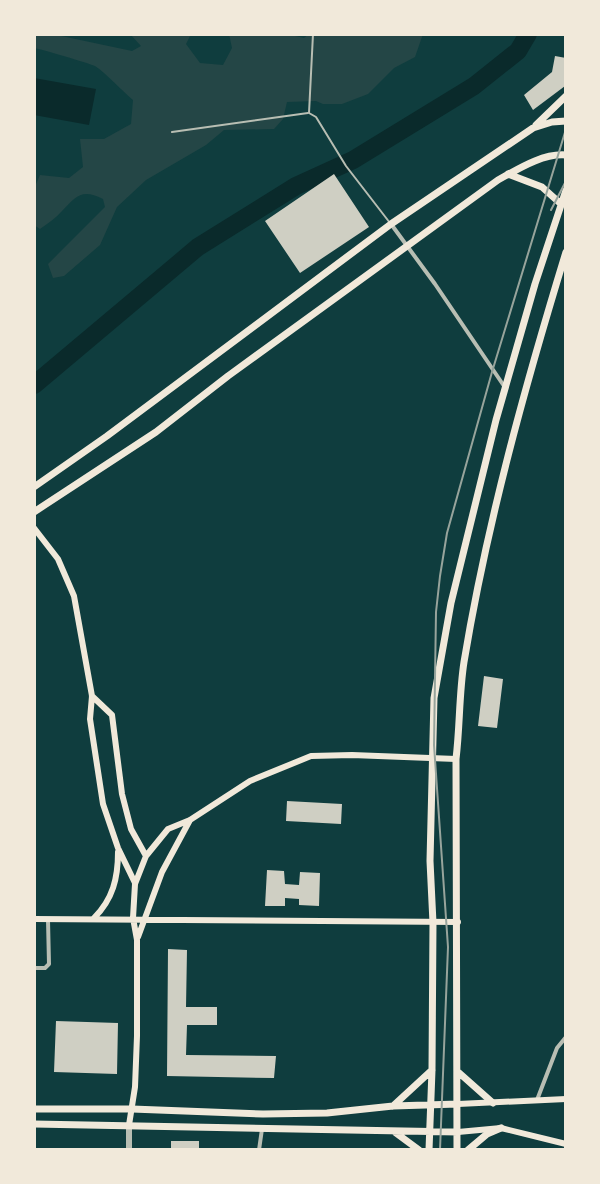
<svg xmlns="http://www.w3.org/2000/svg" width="600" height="1184" font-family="'IBM Plex Sans',sans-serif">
	<rect width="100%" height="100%" fill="#0f3d3e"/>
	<path fill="#244646" d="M52,34L132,51L141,46L130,34H191L186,44L200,63L223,65L232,48L229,34H286L304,38L309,34H423L415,57L394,68L368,94L342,104H323L316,101L287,102L283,119L274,129L224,130L206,145L146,180L117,207L100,245L64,276L53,278L48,264L105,207L103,199C82,188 76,196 62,211C56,218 48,223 40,229L34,225V189L40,175L69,178L83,167L80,139H104L131,124L133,100C121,90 107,74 95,66C91,64 38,48 34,48V35Z"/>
	<path fill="#0a2a2b" d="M34,78L96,89L89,125L34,115Z"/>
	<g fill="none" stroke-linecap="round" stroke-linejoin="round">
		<path stroke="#0a2a2b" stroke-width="18" d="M34,385L198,247L296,186L353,160L474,86L518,51L528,34"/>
	</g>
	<path fill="#cfcfc3" d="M555,56L566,58L565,86L533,110L524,95L552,72Z
		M334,174L369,227L300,273L265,221Z
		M484,676L503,679L497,728L478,726Z
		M287,801L342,804L341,824L286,821Z
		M267,870L284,871L285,884L299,885L300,872L320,873L319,906L299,905V899L285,898V906H265Z
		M168,949L187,950L186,1007H217V1025H187L186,1055L276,1056L274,1078L167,1076Z
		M56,1021L118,1023L117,1074L54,1072Z
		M171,1141H199V1150H171Z"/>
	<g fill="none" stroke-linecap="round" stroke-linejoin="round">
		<path stroke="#b8beb3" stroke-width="2" d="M313,34L309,113L316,117L346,166L390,223
			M172,132L308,113"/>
		<path stroke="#b8beb3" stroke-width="4" d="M391,224L435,284L504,386
			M34,968H45L49,964L48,920
			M537,1100L557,1048L566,1037
			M259,1150L262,1129"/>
		<path stroke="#b8beb3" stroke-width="6" d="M129,1150V1125"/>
		<path stroke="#f1e9da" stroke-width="6" d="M34,528L58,559L74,596L92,696L90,719L103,804L118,848L135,883
			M92,696L112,715L122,794L131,829L146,856
			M94,918C113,899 118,878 118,852
			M34,919L458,922
			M138,937L162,872L190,820
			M458,1104L566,1099
			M129,1125L135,1087L137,1036V940L133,918L135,884L146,856L168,829L190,820L250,781L311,756L352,755L456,759
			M458,1132L501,1128L566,1144"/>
		<path stroke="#f1e9da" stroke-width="7" d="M536,125L566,96
			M508,174L542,187L561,204
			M34,487L107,436L391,224L533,128L552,122L566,121
			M34,512L156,432L228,376L498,180C518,169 543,153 566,155
			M457,1071L493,1103
			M393,1106L432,1070
			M34,1109H132L263,1114L327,1113L393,1106L458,1104
			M34,1124L458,1132
			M396,1133L419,1150
			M429,1150L432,1070L433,923L430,861L434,698L451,603L496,420L535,284L566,190
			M457,1150L456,759C460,726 459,694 464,662C487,523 525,386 566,252
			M468,1150L487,1134L501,1128"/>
		<path stroke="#97a49c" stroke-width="2" d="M551,210L566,181
			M440,1150L448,947L434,745L436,612L440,576L447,533L492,372L566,129"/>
	</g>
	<rect width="600" height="1184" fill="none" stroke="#f1e9da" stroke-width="72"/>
</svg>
